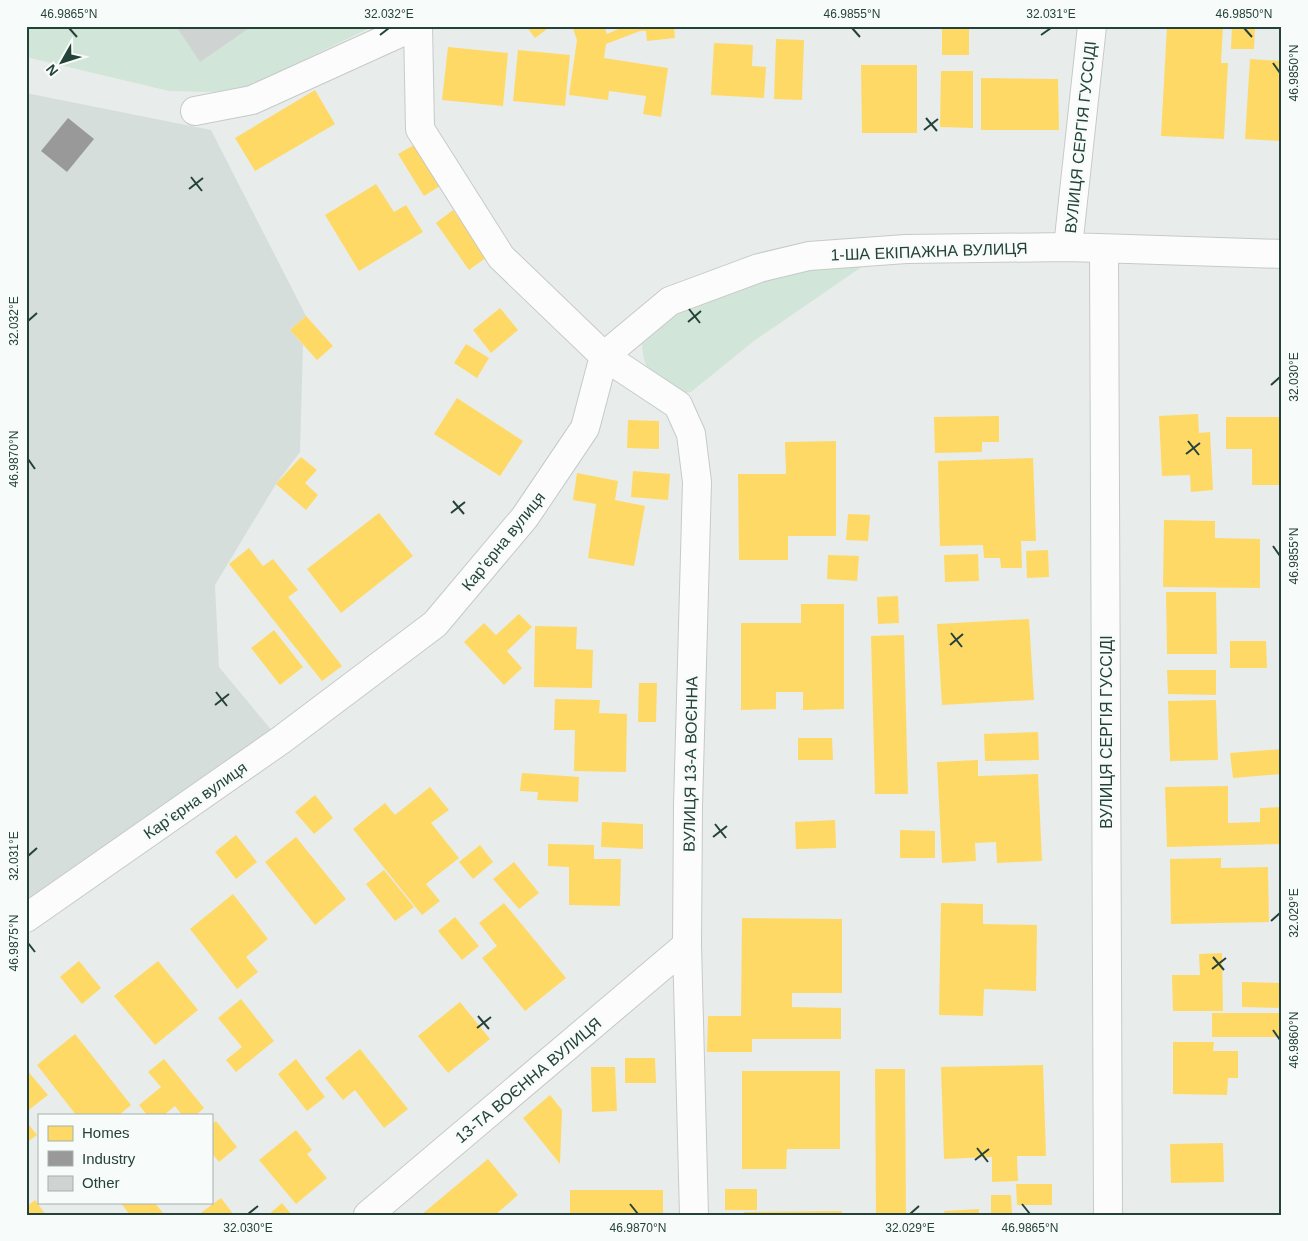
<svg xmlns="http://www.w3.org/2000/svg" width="1308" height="1241" font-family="Helvetica,sans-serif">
	<rect width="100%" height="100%" fill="#e8edeb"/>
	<path fill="#d6dedb" d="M26,93L211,130L306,316L290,330L303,345L300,452L276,484L215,585L219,667L273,732L26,905Z"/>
	<path fill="#d1e6d8" d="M26,26H374L252,85L216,92L169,91L26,57Z
		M863,266L754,341L691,392L675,394C654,380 643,371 642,344L679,311L766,280L809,270Z"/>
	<path fill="#ffd966" d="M526,26H551L535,38Z
		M572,26H604L607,34L625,26H674L675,38L647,41L646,31H640L606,44L604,58L668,68L661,117L643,114L646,96L609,91L608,100L569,95L577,40Z
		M942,26H969V55H942Z
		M1167,26H1223L1221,63H1228L1224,139L1161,136Z
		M1232,26H1255L1254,49H1231Z
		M776,39L804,40L802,100L774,99Z
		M714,43L753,45L752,66L766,67L764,98L711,95Z
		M448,47L508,53L503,106L442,100Z
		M518,50L570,55L565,106L513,101Z
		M1250,59L1282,61L1280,141L1245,139Z
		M861,65H917V133H862Z
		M941,71H973V128L940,127Z
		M981,78L1058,79L1059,130H981Z
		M315,90L335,124L255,171L235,138Z
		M414,145L440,186L424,196L398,154Z
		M376,184L394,212L406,205L423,232L359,271L325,215Z
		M453,210L487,257L469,270L436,223Z
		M500,308L518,330L491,353L473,330Z
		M306,316L333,346L317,360L290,330Z
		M466,344L489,358L477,378L454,363Z
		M457,398L523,441L500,476L434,434Z
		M1198,414L1199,433L1210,432L1213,490L1191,492L1190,475L1162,476L1159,416Z
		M999,416V442H982V452L935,453L934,417Z
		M1226,417H1282L1280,485H1252V449H1226Z
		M628,420L659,421V449L627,448Z
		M836,441V536H788V560H739L738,474H786L785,442Z
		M301,457L317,470L305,483L318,495L306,510L276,484Z
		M1033,458L1036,541H1021L1022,568H1001L1000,558H984L983,545L940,546L938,461Z
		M633,471L670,474L668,500L631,497Z
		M577,473L618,481L615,500L645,506L634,566L588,558L596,504L573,500Z
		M379,513L413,556L341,613L307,569Z
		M848,514L870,515L868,541L846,540Z
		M1164,520L1215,521V538L1260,539V588L1163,587Z
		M249,548L263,566L273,559L298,590L288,597L342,666L322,681L229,564Z
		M1048,550L1049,577L1027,578L1026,551Z
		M978,554L979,581L945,582L944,555Z
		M828,555L859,556L857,581L827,579Z
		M1166,592H1216L1217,654H1167Z
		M898,596L899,623L878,624L877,597Z
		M801,604H844V709L803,710V692H776V709L741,710V623H801Z
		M519,614L532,627L507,651L522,668L504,685L464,642L484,623L496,635Z
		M1029,619L1034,700L942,705L937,624Z
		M535,626L577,627L576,649L593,650L592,688L534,687Z
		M274,630L303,667L280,685L251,648Z
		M904,635L908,794H875L871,636Z
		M1230,641H1266L1267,668H1230Z
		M1167,670H1216V695L1168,694Z
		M639,683H657L656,722H638Z
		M555,699L600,700L599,713L627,714L626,772L574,771L575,730H554Z
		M1216,700L1218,760L1170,761L1168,701Z
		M1038,732L1039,760L985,761L984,734Z
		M798,738H832L833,760H798Z
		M1282,749V774L1233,778L1230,753Z
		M978,760V776L1038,774L1042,861L997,863L996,842L975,843L976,861L942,863L937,762Z
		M522,773L579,777L578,802L537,800L538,792L520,791Z
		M1228,786V823L1260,822V808L1282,807V844L1167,847L1165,787Z
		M430,787L449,810L431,823L459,858L426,884L440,901L422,915L353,829L385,803L395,815Z
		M315,795L333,818L314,834L295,812Z
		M835,820L836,848L796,849L795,822Z
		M602,822L643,824V849L601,847Z
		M900,830L935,831V858H900Z
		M236,835L257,862L236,879L215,852Z
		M296,837L346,899L315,925L265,862Z
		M548,844L594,845V859H621L620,906L569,905V867L548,866Z
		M480,845L493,862L473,879L459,862Z
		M1221,858V868L1268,867L1269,922L1171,924L1170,859Z
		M514,862L539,893L519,909L493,879Z
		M384,870L414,907L395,921L366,884Z
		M233,894L268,939L246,957L258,972L237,989L190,929Z
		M504,903L566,978L525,1011L482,958L497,946L479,923Z
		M941,903L983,904V924L1037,925L1036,991L984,989L983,1016L939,1015Z
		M455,917L479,946L462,960L438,931Z
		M742,918L842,919V993H792V1007L841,1008V1039H752V1052H707L708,1016H741Z
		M1222,953L1223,1011H1173L1172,975H1200L1199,954Z
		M79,961L101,988L82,1004L60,977Z
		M158,961L198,1010L155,1045L114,996Z
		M1242,982L1282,983V1008L1242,1007Z
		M241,999L274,1041L236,1072L226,1060L242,1047L218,1018Z
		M460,1002L490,1039L448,1073L418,1036Z
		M1212,1013H1281V1037H1212Z
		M75,1034L131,1105L119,1115H76L37,1065Z
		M1173,1042H1214L1213,1051H1238V1078H1228L1227,1095L1173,1094Z
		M360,1049L408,1109L384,1128L355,1090L343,1100L325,1078Z
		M625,1058H655L656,1083H625Z
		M164,1059L204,1108L196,1115H182L175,1106L164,1115H147L139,1105L161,1087L148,1072Z
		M296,1059L325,1097L307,1111L278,1074Z
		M1043,1065L1046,1156H1017L1018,1181L992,1182V1157L944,1159L941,1067Z
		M591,1067H615L617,1111L592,1112Z
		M26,1069L48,1095L26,1112Z
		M875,1069H905L906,1215H876Z
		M742,1071H840V1149H787L786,1169H742Z
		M550,1095L562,1110L560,1164L523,1118Z
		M26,1121L37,1135L26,1143Z
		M216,1121L237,1147L219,1162L211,1152V1125Z
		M296,1130L312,1150L307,1154L327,1178L296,1204L259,1160Z
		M1223,1143L1224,1182L1171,1183L1170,1144Z
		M488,1159L518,1195L495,1215H421Z
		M1016,1184H1052V1205H1017Z
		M725,1189H757V1210H725Z
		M570,1190H663V1215H570Z
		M991,1195H1011L1012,1215H991Z
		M221,1198L234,1215H198Z
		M35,1200L46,1215H26V1207Z
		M120,1202H154L163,1213L130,1215Z
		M282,1203L292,1215H268Z
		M979,1209V1215H945L944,1211Z
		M842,1211V1215H744V1212Z"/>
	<path fill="#999" d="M68,118L94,139L67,172L41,151Z"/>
	<path fill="#cfd4d2" d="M176,26H252L200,62Z"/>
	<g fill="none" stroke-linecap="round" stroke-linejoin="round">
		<g stroke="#c5cac8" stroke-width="30">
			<path id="minor" d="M418,26L420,129L501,257L604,356L678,405L691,434L697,482L688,806L687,945L694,1215
				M195,111L252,100L415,26
				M1068,247L1092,26
				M1104,249L1108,1215
				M604,356L670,301L759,268L809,256L906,249L1068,247L1282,254
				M26,918L281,740L435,624L525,517L585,428L604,356
				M368,1215L687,945"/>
		</g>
		<use href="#minor" stroke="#fcfcfc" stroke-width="28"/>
	</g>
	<path fill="none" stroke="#24423a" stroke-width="2" d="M69,28L77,37M852,28L860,37M1244,28L1252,37M380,35L389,28M1041,35L1051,28M1273,63L1280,73M926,118L937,131M924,130L938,119M191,177L202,191M189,189L203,178M689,309L700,323M28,321L37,313M688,322L701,311M1271,385L1280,377M1188,441L1199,455M1186,454L1200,443M28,459L35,469M453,501L464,514M451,513L465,502M1273,546L1280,556M951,633L962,647M950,645L963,634M216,692L227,706M215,705L229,694M715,824L726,838M713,837L727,826M28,856L37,848M1271,921L1280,913M28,943L35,952M1213,957L1224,970M1212,969L1226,958M478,1016L489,1029M477,1028L491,1017M1273,1030L1280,1040M977,1148L988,1162M975,1160L989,1149M630,1204L638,1214M1022,1204L1030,1214M248,1214L258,1206M910,1214L919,1206"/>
	<g text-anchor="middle" stroke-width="5" stroke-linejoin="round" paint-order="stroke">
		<g font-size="16" fill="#24423a" stroke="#f7fbf9">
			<text transform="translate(1080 137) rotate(-84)" y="6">ВУЛИЦЯ СЕРГІЯ ГУССІДІ</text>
			<text transform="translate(929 251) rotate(-2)" y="6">1-ША ЕКІПАЖНА ВУЛИЦЯ</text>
			<text transform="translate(503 541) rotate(-51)" y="6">Карʼєрна вулиця</text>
			<text transform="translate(1106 732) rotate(-90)" y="6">ВУЛИЦЯ СЕРГІЯ ГУССІДІ</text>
			<text transform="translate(690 764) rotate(-89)" y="6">ВУЛИЦЯ 13-А ВОЄННА</text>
			<text transform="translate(195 800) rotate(-35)" y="6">Карʼєрна вулиця</text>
			<text transform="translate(528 1080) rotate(-40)" y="6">13-ТА ВОЄННА ВУЛИЦЯ</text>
		</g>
	</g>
	<rect width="1308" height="1241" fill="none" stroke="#f7fbf9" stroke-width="55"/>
	<rect x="38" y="1114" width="175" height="90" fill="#f7fbf9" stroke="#a3b1ad"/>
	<rect x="48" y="1126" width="25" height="15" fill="#ffd966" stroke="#a3b1ad"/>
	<text x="82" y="1138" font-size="15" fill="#24423a">Homes</text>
	<rect x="48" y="1151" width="25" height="15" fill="#999999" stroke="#a3b1ad"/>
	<text x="82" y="1164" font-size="15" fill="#24423a">Industry</text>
	<rect x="48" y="1176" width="25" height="15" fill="#cfd4d2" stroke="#a3b1ad"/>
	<text x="82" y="1188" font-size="15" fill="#24423a">Other</text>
	<g transform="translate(62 62) rotate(231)" stroke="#f7fbf9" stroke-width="4" paint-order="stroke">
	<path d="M0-4L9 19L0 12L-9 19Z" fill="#24423a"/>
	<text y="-8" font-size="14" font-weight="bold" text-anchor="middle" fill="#24423a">N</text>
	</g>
	<rect x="28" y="28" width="1252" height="1186" fill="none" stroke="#24423a" stroke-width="2"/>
	<g font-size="12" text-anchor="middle" fill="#24423a">
		<text x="69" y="18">46.9865°N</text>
		<text x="389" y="18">32.032°E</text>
		<text x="852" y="18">46.9855°N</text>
		<text x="1051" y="18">32.031°E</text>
		<text x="1244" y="18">46.9850°N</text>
		<text transform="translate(1294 73) rotate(-90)" y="4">46.9850°N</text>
		<text transform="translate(14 321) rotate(-90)" y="4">32.032°E</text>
		<text transform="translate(1294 377) rotate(-90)" y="4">32.030°E</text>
		<text transform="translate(14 459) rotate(-90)" y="4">46.9870°N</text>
		<text transform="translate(1294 556) rotate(-90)" y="4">46.9855°N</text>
		<text transform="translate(14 856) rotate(-90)" y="4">32.031°E</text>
		<text transform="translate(1294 913) rotate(-90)" y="4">32.029°E</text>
		<text transform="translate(14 943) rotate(-90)" y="4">46.9875°N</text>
		<text transform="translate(1294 1040) rotate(-90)" y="4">46.9860°N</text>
		<text x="248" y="1232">32.030°E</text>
		<text x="638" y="1232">46.9870°N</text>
		<text x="910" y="1232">32.029°E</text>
		<text x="1030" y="1232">46.9865°N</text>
	</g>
</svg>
